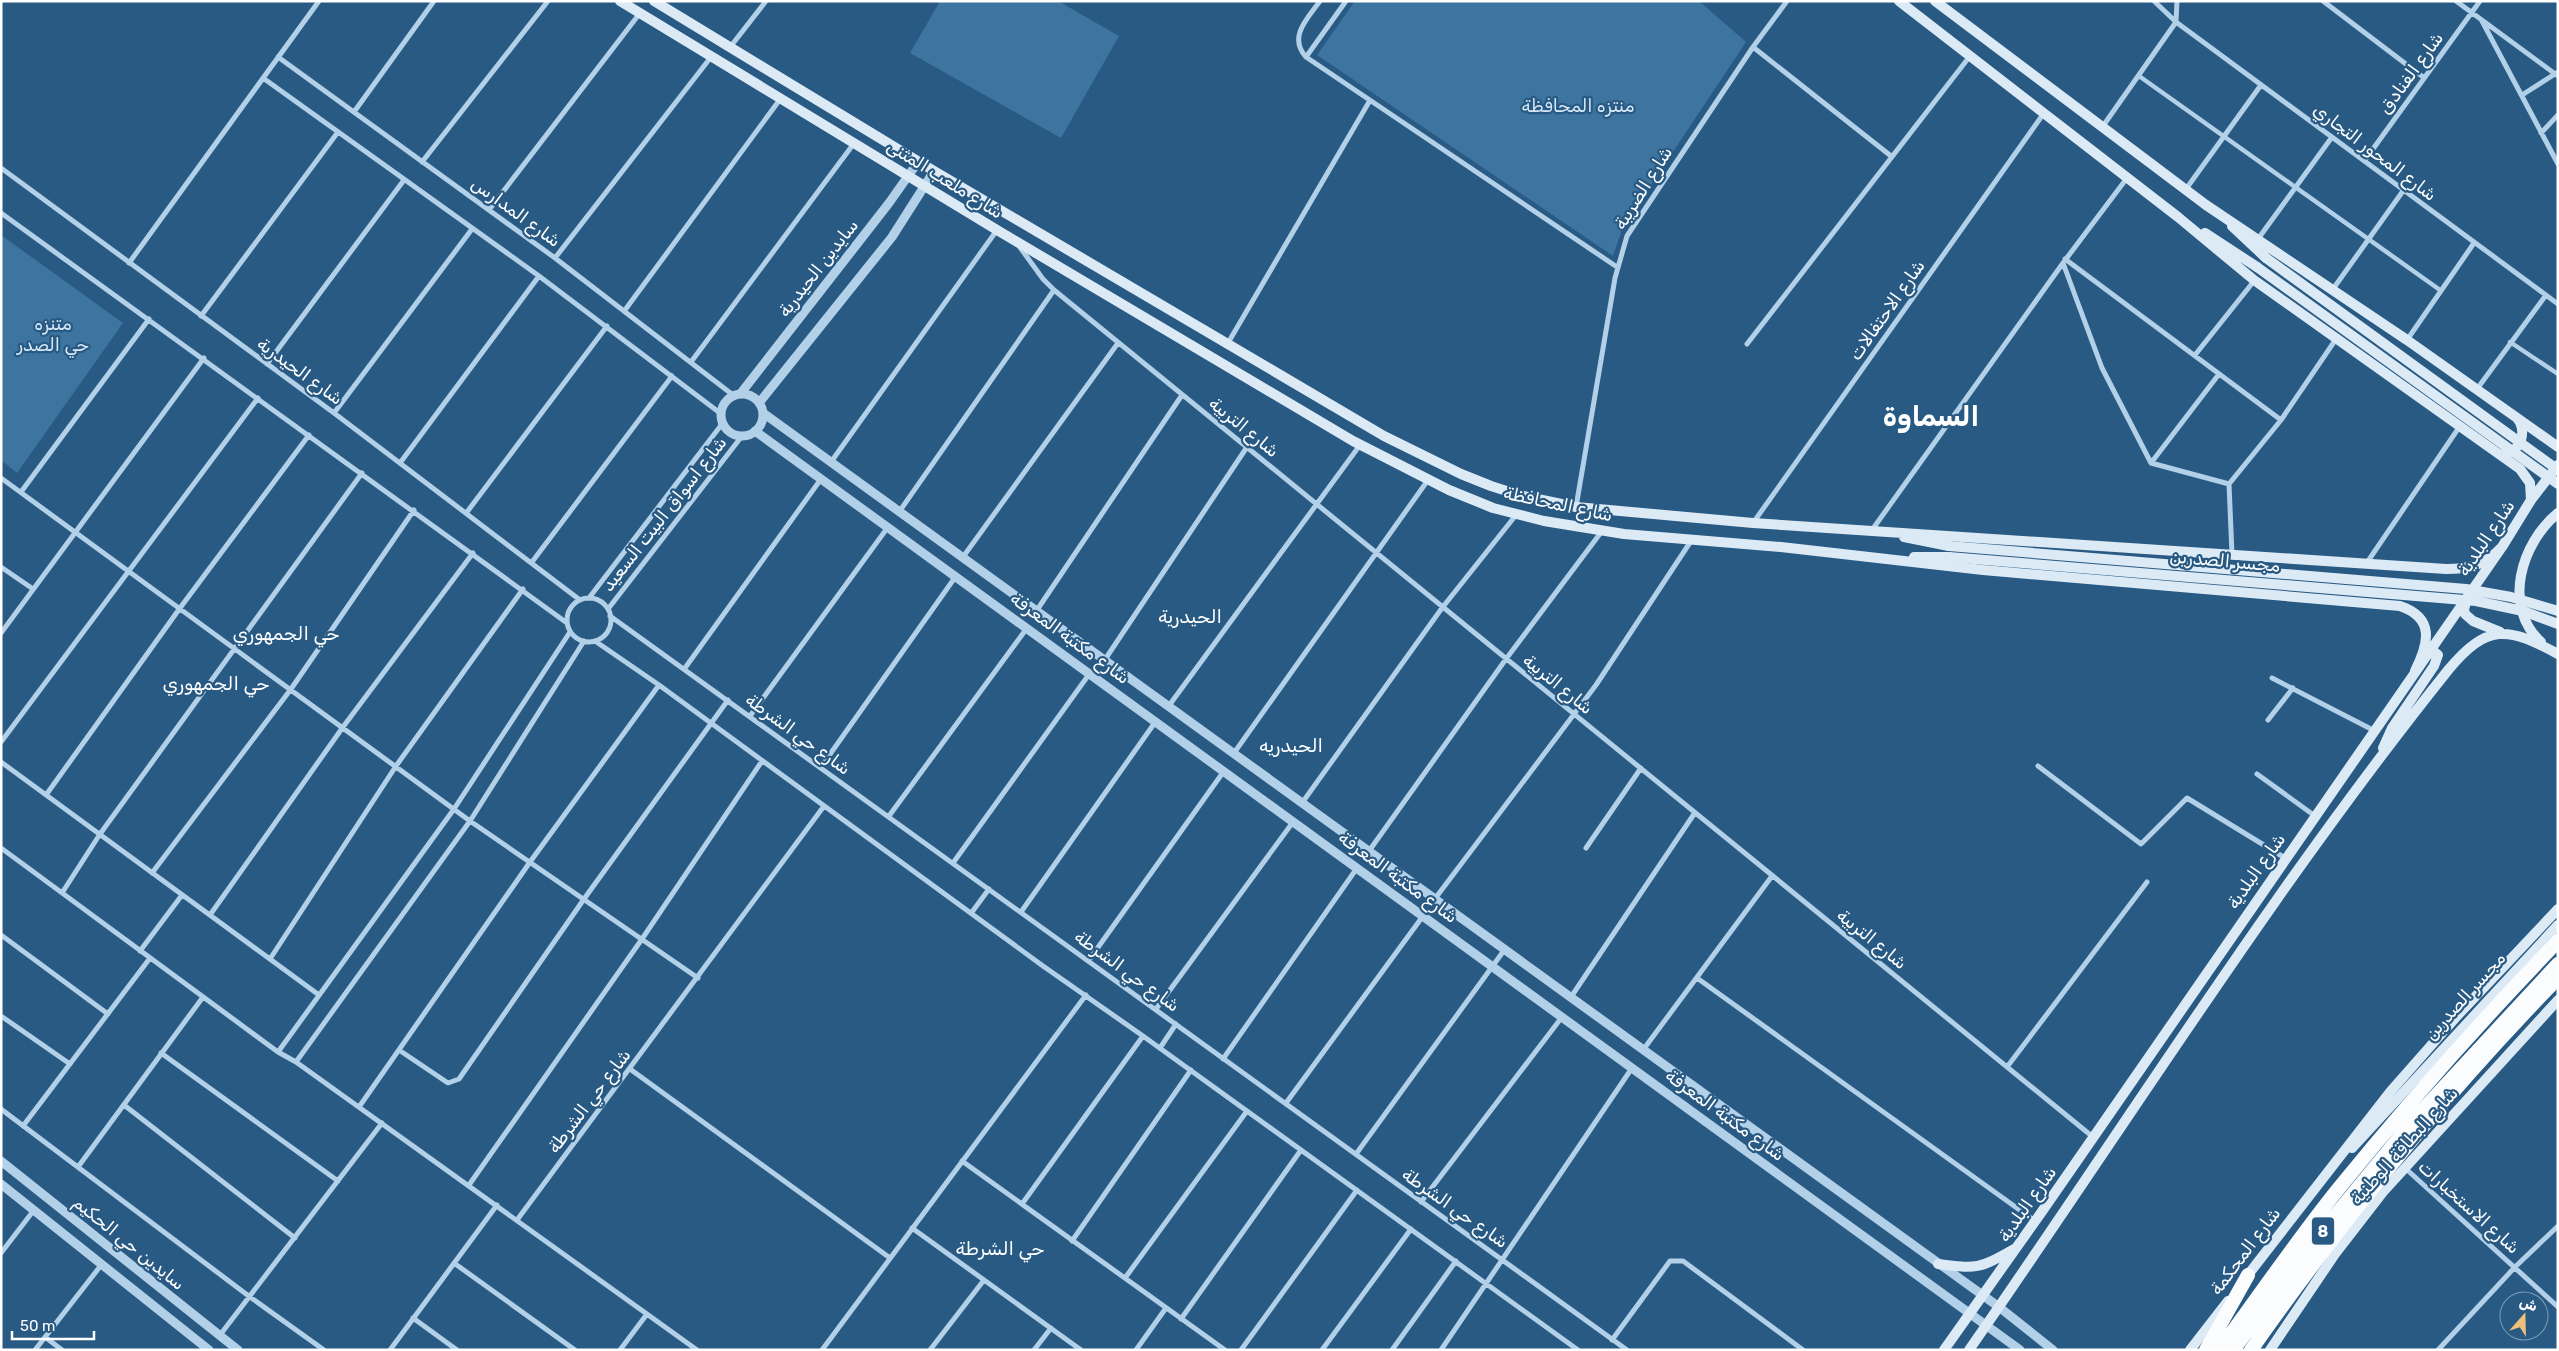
<svg xmlns="http://www.w3.org/2000/svg" width="2559" height="1351" font-family="Rubik,Cairo,sans-serif">
	<rect width="100%" height="100%" fill="#285a84"/>
	<path fill="#3d74a0" d="M940,1H1058L1119,36L1061,138L910,53Z
		M1355,1H1699L1746,42L1623,227L1613,256L1317,55Z
		M1,235L123,323L17,473L1,460Z"/>
	<g fill="none" stroke-linecap="round" stroke-linejoin="round">
		<path stroke="#b2d0e7" stroke-width="4.5" d="M2139,76L2440,290
			M2510,342L2558,374"/>
		<path stroke="#b2d0e7" stroke-width="5" d="M1320,1C1307,19 1288,37 1306,57L1617,267
			M2154,1L2176,22L2558,304
			M2323,1L2423,77
			M2456,1L2558,76
			M2482,21L2558,164
			M2176,22L2177,1
			M731,46L766,1
			M1753,47L1891,156
			M278,57L555,258L733,395
			M1306,57L1346,1
			M263,78L539,276L720,413
			M2522,95L2558,72
			M354,112L434,1
			M2103,126L2176,22
			M2541,133L2558,115
			M2365,160L2480,1
			M422,162L548,1
			M1,168L334,413L580,600
			M2186,189L2261,85
			M489,210L640,13
			M1,213L567,623
			M2258,239L2332,137
			M1019,246L1043,279L1054,290L2093,1137
			M555,258L711,57
			M2065,259L2281,420
			M129,263L319,1
			M2063,263L2102,368L2151,463L2229,484
			M2333,289L2403,191
			M625,310L781,98
			M201,316L338,132
			M2407,340L2474,243
			M1228,343L1369,102
			M1747,344L1970,56
			M2195,355L2254,281
			M691,362L855,142
			M267,364L404,180
			M2477,389L2546,295
			M334,413L472,229
			M831,462L997,230
			M400,463L539,276
			M2151,463L2219,374
			M1,478L470,821L698,978
			M21,492L149,319
			M1576,507L1615,278L1627,236L1753,47L1787,1
			M467,512L607,326
			M899,512L1054,290
			M1753,523L2044,113
			M1872,530L2063,263L2127,178
			M2232,554L2229,484L2281,420L2336,339
			M963,557L1118,343
			M532,562L672,376
			M2366,564L2460,426
			M1,567L33,589
			M589,598L722,424
			M567 620a22 22 0 1 1 44 0a22 22 0 1 1-44 0Z
			M608,609L742,436
			M1037,610L1182,395
			M610,616L1627,1350
			M1,633L204,358
			M595,641L659,685L1043,966L1143,1036L1578,1350
			M1104,661L1247,447
			M685,668L821,479
			M2272,678L2373,730
			M1168,707L1360,445
			M750,716L888,527
			M2268,720L2293,688
			M1,742L258,398
			M1234,753L1428,480
			M1,762L319,995
			M2038,766L2141,844L2187,798L2285,858
			M821,767L956,576
			M2257,774L2315,816
			M46,795L180,608L309,435
			M1302,803L1442,608L1516,515
			M889,816L1027,628
			M1,848L278,1052L296,1062L697,1350
			M1586,848L1641,768
			M1369,851L1506,659L1602,531
			M953,863L1090,673
			M152,873L291,689L414,510
			M62,893L100,834L362,473
			M1434,900L1596,685L1691,541
			M972,912L989,889
			M1021,912L1156,721
			M210,915L343,727L473,553
			M1,935L108,1014
			M140,951L182,895
			M270,959L396,766L523,589
			M1089,960L1224,771
			M1697,978L2035,1221
			M1571,997L1694,814
			M1156,1009L1293,822
			M1,1016L70,1064
			M1160,1048L1176,1024
			M399,1050L448,1083L459,1079L584,899L728,700
			M1643,1050L1772,876
			M278,1052L454,809L570,632
			M161,1053L338,1181
			M1223,1059L1357,868
			M296,1062L470,821L584,641
			M2007,1067L2147,882
			M630,1069L890,1258
			M1286,1103L1423,916
			M124,1105L295,1238
			M359,1107L530,862L659,685
			M1,1109L250,1297L324,1350
			M23,1126L150,958
			M1356,1154L1505,949
			M962,1161L1225,1350
			M78,1167L203,997
			M2405,1168L2558,1307
			M469,1185L642,939L762,761
			M1421,1202L1562,1017
			M1022,1204L1143,1036
			M517,1220L824,806
			M912,1228L1081,1350
			M1072,1241L1191,1070
			M1,1253L34,1210
			M454,1263L575,1350
			M1125,1278L1247,1111
			M413,1318L457,1350
			M1181,1319L1301,1150
			M220,1335L382,1123
			M45,1337L62,1350
			M1612,1340L1670,1261H1683L1803,1350
			M35,1350L102,1264
			M390,1350L497,1205
			M620,1350L647,1314
			M822,1350L1086,995
			M930,1350L984,1280
			M1034,1350L1051,1328
			M1136,1350L1166,1308
			M1241,1350L1357,1190
			M1322,1350L1411,1229
			M1392,1350L1456,1261
			M1441,1350L1632,1068
			M2438,1350L2515,1267L2558,1226"/>
		<path stroke="#b2d0e7" stroke-width="9" d="M741,393L889,203L918,162
			M721 415a21 21 0 1 1 42 0a21 21 0 1 1-42 0Z
			M759,403L892,237L934,171
			M763,413L1999,1307L2053,1350
			M755,431L2020,1350
			M1,1161L238,1350
			M1,1184L209,1350"/>
		<path stroke="#dceaf6" stroke-width="10" d="M620,1L997,230L1353,441L1449,490L1493,508L1544,521L1624,534L1781,547L1983,570L2400,606C2435,618 2429,643 2415,671
			M654,1L934,171L1384,436L1461,474L1491,486L1519,495L1576,507L1753,523L2446,569C2470,569 2485,565 2502,547
			M1899,1L2178,217L2254,280L2520,469L2530,483L2531,500
			M1935,1L2206,205L2407,340L2558,447
			M2232,226L2266,258
			M2205,233L2257,267
			M2505,453C2522,451 2527,430 2517,418
			M1904,537L1949,546
			M1914,557H1949
			M2467,599L2464,609L2465,614L2473,621L2500,632
			M2541,642C2502,607 2521,543 2558,513
			M2383,748L2392,728L2434,666L2438,655L2433,651L2425,657
			M2352,1148L2558,925
			M1938,1264C1977,1269 1979,1269 2014,1249
			M2244,1280L2390,1092L2457,1016L2558,909
			M1944,1350L2043,1210L2502,547L2531,500L2558,465
			M1969,1350C2128,1122 2275,886 2449,669C2487,624 2507,626 2558,654
			M2190,1350L2228,1301
			M2270,1350L2335,1254L2383,1192L2558,1000"/>
		<path stroke="#fafcfe" stroke-width="14" d="M2206,1350L2248,1275
			M2219,1350C2259,1296 2297,1240 2339,1188C2408,1103 2482,1020 2558,941
			M2233,1350L2325,1228L2417,1116L2558,964
			M2251,1350C2343,1219 2446,1093 2558,978"/>
		<path stroke="#dceaf6" stroke-width="10" d="M2266,258L2558,470
			M2257,267L2558,484
			M1949,546L2466,589L2511,597L2558,611
			M1949,557L2476,601L2523,611L2558,624"/>
	</g>
	<g text-anchor="middle" stroke-width="4.5" stroke-linejoin="round" paint-order="stroke">
		<rect fill="#285a84" stroke="#beceda" stroke-width="1" x="2312" y="1217.5" width="22" height="27" rx="4"/>
		<g font-size="16" font-weight="bold" fill="#fff">
			<text x="2323" y="1237">8</text>
		</g>
		<g font-size="18" fill="#fff" stroke="#285a84">
			<text transform="translate(2411 73) rotate(-54)" y="6">شارع الفنادق</text>
			<text transform="translate(2375 152) rotate(37)" y="6">شارع المحور التجاري</text>
			<text transform="translate(945 179) rotate(32)" y="6">شارع ملعب المثنى</text>
			<text transform="translate(1643 188) rotate(-58)" y="6">شارع الضريبة</text>
			<text transform="translate(516 212) rotate(36)" y="6">شارع المدارس</text>
			<text transform="translate(818 268) rotate(-52)" y="6">سايدين الحيدرية</text>
			<text transform="translate(1887 310) rotate(-55)" y="6">شارع الاحتفالات</text>
			<text transform="translate(300 371) rotate(36)" y="6">شارع الحيدرية</text>
			<text transform="translate(1244 427) rotate(39)" y="6">شارع التربية</text>
			<text transform="translate(1558 504) rotate(12)" y="6">شارع المحافظة</text>
			<text transform="translate(664 514) rotate(-52)" y="6">شارع اسواق البيت السعيد</text>
			<text transform="translate(2486 538) rotate(-56)" y="6">شارع البلدية</text>
			<text transform="translate(2225 561) rotate(5)" y="6">مجسر الصدرين</text>
			<text transform="translate(1070 638) rotate(36)" y="6">شارع مكتبة المعرفة</text>
			<text transform="translate(1558 684) rotate(39)" y="6">شارع التربية</text>
			<text transform="translate(798 734) rotate(36)" y="6">شارع حي الشرطة</text>
			<text transform="translate(2256 871) rotate(-55)" y="6">شارع البلدية</text>
			<text transform="translate(1398 877) rotate(36)" y="6">شارع مكتبة المعرفة</text>
			<text transform="translate(1872 939) rotate(39)" y="6">شارع التربية</text>
			<text transform="translate(1127 971) rotate(36)" y="6">شارع حي الشرطة</text>
			<text transform="translate(2465 996) rotate(-48)" y="6">مجسر الصدرين</text>
			<text transform="translate(589 1101) rotate(-53)" y="6">شارع حي الشرطة</text>
			<text transform="translate(1725 1115) rotate(36)" y="6">شارع مكتبة المعرفة</text>
			<text transform="translate(2404 1146) rotate(-48)" y="6">شارع البطاقة الوطنية</text>
			<text transform="translate(2027 1204) rotate(-55)" y="6">شارع البلدية</text>
			<text transform="translate(2469 1207) rotate(42)" y="6">شارع الاستخبارات</text>
			<text transform="translate(1455 1208) rotate(35)" y="6">شارع حي الشرطة</text>
			<text transform="translate(129 1243) rotate(39)" y="6">سايدين حي الحكيم</text>
			<text transform="translate(2245 1251) rotate(-53)" y="6">شارع المحكمة</text>
		</g>
		<g font-size="18" fill="#d6e8f6" stroke="#285a84">
			<text x="1578" y="112">منتزه المحافظة</text>
			<text x="53" y="330">متنزه<tspan x="53" dy="21">حي الصدر</tspan></text>
		</g>
		<g font-size="19" fill="#fff" stroke="#285a84">
			<text x="1190" y="623">الحيدرية</text>
			<text x="286" y="640">حي الجمهوري</text>
			<text x="216" y="690">حي الجمهوري</text>
			<text x="1291" y="752">الحيدريه</text>
			<text x="1000" y="1255">حي الشرطة</text>
		</g>
		<g font-size="28" font-weight="bold" fill="#fff" stroke="#285a84">
			<text x="1931" y="426">السماوة</text>
		</g>
	</g>
	<rect width="2559" height="1351" fill="none" stroke="#ffffff" stroke-width="5"/>
	<g transform="translate(2524 1316) rotate(20)"><circle r="24" fill="#285a84" stroke="#7e9cb5"/>
	<path d="M0-4L9 19L0 12L-9 19Z" fill="#eec079"/>
	<text y="-8" font-size="14" font-weight="bold" text-anchor="middle" fill="#ffffff">ش</text>
	</g>
	<path d="M12 1331v8h82v-8" fill="none" stroke="#ffffff" stroke-width="2.5"/>
	<text x="20" y="1331" font-size="15" fill="#ffffff" stroke="#285a84" stroke-width="4" paint-order="stroke">50 m</text>
</svg>
